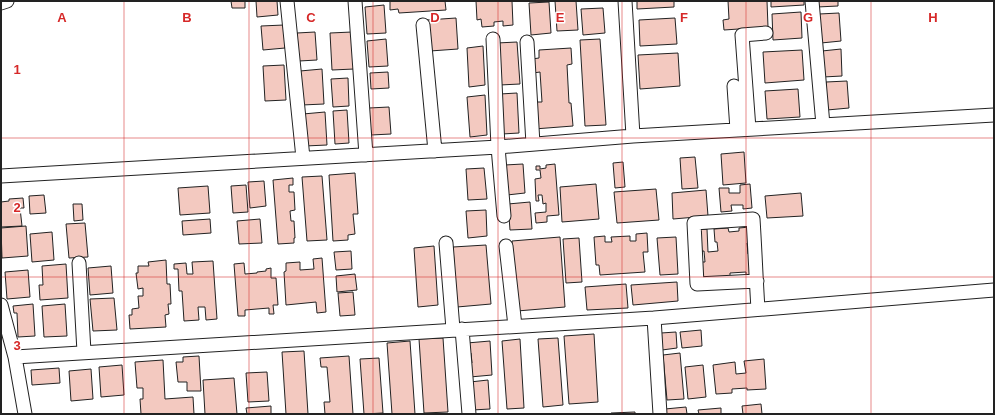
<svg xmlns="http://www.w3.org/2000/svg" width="995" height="415" font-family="Helvetica,sans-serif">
	<rect width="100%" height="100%" fill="#fff"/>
	<path fill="#f3c9c0" stroke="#222" d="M231,1H245V8H232Z
		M256,1H277L278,15L257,17Z
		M390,1H445L446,10L399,13L398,9L390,10Z
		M476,1H512L513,25L503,26V21L494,22V26L482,27L481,19L477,20Z
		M555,1H576L578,30L557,31Z
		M637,1H674V7L637,9Z
		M728,1H767L768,27L724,30L723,20L729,19Z
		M771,1H804V5L771,7Z
		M817,1H838V6L817,7Z
		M549,2L551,33L531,35L529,3Z
		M384,5L386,33L367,34L365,7Z
		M603,8L605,33L583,35L581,9Z
		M801,12L802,38L773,40L772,14Z
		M839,13L841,41L821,43L819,14Z
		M456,18L458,49L430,51L427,20Z
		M675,18L677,44L640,46L639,20Z
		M284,25L285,48L263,50L261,26Z
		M315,32L317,60L299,61L297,33Z
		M352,32L354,69L332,70L330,33Z
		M386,39L388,66L369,67L367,41Z
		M600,39L606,125L585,126L580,40Z
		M517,42L520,84L500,85L497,43Z
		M483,46L485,85L469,87L467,48Z
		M571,48L572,64L567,65L569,103H571L573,126L534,129L532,102H542L540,72L533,73L532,59L539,58V50Z
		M841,49L842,76L823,77L822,51Z
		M802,50L804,80L765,83L763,52Z
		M678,53L680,86L640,89L638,55Z
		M284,65L286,100L265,101L263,66Z
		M322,69L324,104L302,105L300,71Z
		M388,72L389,88L371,89L370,73Z
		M348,78L349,106L333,107L331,79Z
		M847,81L849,108L827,110L826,82Z
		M798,89L800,117L767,119L765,91Z
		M517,93L519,133L502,134L500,94Z
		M485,95L487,135L470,137L467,97Z
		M389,107L391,134L371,135L369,108Z
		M347,110L349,143L335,144L333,111Z
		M325,112L327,145L305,146L303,114Z
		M744,152L746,183L723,185L721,154Z
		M695,157L698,188L682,189L680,158Z
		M623,162L625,187L615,188L613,163Z
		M523,164L525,193L507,195L505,165Z
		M555,164L559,215L547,216V222L536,223L535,213L546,212V203L543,204L542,195H538L539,201H536L535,179L541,178L540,170H536V166H540V169L546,168V165Z
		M484,168L487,199L468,200L466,169Z
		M355,173L358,214H353L355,234L348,235V240L333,241L329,175Z
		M322,176L327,240L307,241L302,177Z
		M293,178V185H289V192H294L295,210L290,211L291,221H294L295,238H294V243L278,244L273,180Z
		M264,181L266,206L250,208L248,182Z
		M596,184L599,219L562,222L560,187Z
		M750,184L752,208L743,209V205H731L732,211L721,212L719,188H729V193H740V185Z
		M246,185L248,212L233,213L231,186Z
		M208,186L210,213L180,215L178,188Z
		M656,189L659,220L617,223L614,192Z
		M706,190L708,216L673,219L672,193Z
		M801,193L803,216L767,218L765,196Z
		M44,195L46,213L30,214L29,196Z
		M23,198L24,208H20L22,226L1,227V202L9,201V199Z
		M530,202L532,229L510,230L508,204Z
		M73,204H82L83,220L74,221Z
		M486,210L487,236L468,238L466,211Z
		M210,219L211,233L183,235L182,221Z
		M260,219L262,243L239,244L237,221Z
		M85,223L88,257L69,258L66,224Z
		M26,226L28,256L2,258L1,228Z
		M750,227L751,243H747L748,254H751L753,275L746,276V272L730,273V276L700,278L699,262H705L704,251L697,252L696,230L707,229L708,252L718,251L717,242H715L714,229L728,228L729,232L739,231V228Z
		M52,232L54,260L32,262L30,234Z
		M647,233L648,252H643L645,272L600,275L599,265H596L594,237L605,236V242H612L611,237L630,236V241H636V234Z
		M560,237L565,307L517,311L512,241Z
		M676,237L678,274L660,275L657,238Z
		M579,238L582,282L566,283L563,239Z
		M486,245L491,304L457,307L453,247Z
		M434,246L438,305L418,307L414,248Z
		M351,251L352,269L336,270L334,252Z
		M322,258L326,312L317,313L316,302L286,305L284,272L286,271V263L300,262V270L314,269L313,259Z
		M166,260L167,284H170L171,304H168L169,314L165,315L166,327L130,329L129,315H132V309L139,308L138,296H143V288L138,289L136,273H138V266H149L148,262Z
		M213,261L217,319L206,320L205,307H198L199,320L184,321L182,291H179L178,269H174V264L186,263L187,274H193L192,262Z
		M244,263L245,274L257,273V272L266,271V269L271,268V278H276L278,305H273L274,314H269V308L245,310V316H238L234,264Z
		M66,264L68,298L40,300L39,285H43L42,266Z
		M111,266L113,293L90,295L88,268Z
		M28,270L30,297L7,299L5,272Z
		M355,274L357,290L337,292L336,276Z
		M677,282L678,301L633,305L631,285Z
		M626,284L628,308L587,310L585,287Z
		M353,292L355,315L340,316L338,293Z
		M114,298L117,330L93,331L90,299Z
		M33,304L35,336L18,337L17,313H14L13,306Z
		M65,304L67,336L44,337L42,306Z
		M701,330L702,346L682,348L680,332Z
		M676,332L677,348L662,350L661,333Z
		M594,334L598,402L569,404L564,336Z
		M443,338L448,412L424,413L419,339Z
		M558,338L563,405L543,407L538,339Z
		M520,339L524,408L507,409L502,341Z
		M410,341L415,414H392L387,343Z
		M490,341L492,375L470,377L469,363H472L471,353L468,354L467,343Z
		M304,351L308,414H286L282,352Z
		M680,353L684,399L667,400L663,355Z
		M199,356L201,391H187V382H178L176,362H183V357Z
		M349,356L353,414H325L324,402H330L327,367H321L320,358Z
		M379,358L383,413L364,414L360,359Z
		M764,359L766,389L747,390V388L732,389V393L716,394L713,365L735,362L736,374L746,373L744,361Z
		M163,360L165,399L193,397L194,414H141L140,399H143V388H137L135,362Z
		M122,365L124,395L101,397L99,367Z
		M703,365L706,397L688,399L685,367Z
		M59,368L60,383L32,385L31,370Z
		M91,369L93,399L71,401L69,371Z
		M267,372L269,401L248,402L246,373Z
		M234,378L237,414H205L203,380Z
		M488,380L490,409L472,410L470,382Z
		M761,404L762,414H743L742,406Z
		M271,406V414H247L246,408Z
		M686,407L687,414H665V409Z
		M721,408V414H699L698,410Z
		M635,412V414H611V413Z"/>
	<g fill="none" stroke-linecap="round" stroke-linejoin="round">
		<g stroke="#222" stroke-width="15">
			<path id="minor" d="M287,1L303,158
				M355,1L366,155
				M625,1L633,136
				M812,1L823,125
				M1,3L7,1
				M423,25L435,151
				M493,39L498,147L504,216
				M527,42L533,144
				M734,86L737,130
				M749,129L742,35L766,33
				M1,176L498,147L633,136L994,115
				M446,243L453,329
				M506,246L515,326
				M79,263L84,352
				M757,281L697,284L694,223L753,219C755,249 756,279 758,309
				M1,305L15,357L25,414
				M654,318L660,414
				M462,329L469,414
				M15,357L654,318L994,290"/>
		</g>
		<use href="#minor" stroke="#fff" stroke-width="13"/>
	</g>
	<path fill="none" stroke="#d62828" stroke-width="1" stroke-opacity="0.55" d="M124,1V414M249,1V414M373,1V414M498,1V414M622,1V414M746,1V414M871,1V414M1,138H994M1,277H994"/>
	<g font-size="13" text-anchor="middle" font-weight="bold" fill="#d62828" stroke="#fff" stroke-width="3" stroke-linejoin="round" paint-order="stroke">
		<text x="62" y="22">A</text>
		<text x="187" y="22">B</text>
		<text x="311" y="22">C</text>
		<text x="435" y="22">D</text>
		<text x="560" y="22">E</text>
		<text x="684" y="22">F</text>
		<text x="808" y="22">G</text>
		<text x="933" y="22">H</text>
		<text x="17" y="74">1</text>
		<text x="17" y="212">2</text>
		<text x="17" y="350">3</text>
	</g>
	<rect width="995" height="415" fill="none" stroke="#222222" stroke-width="4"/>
</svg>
